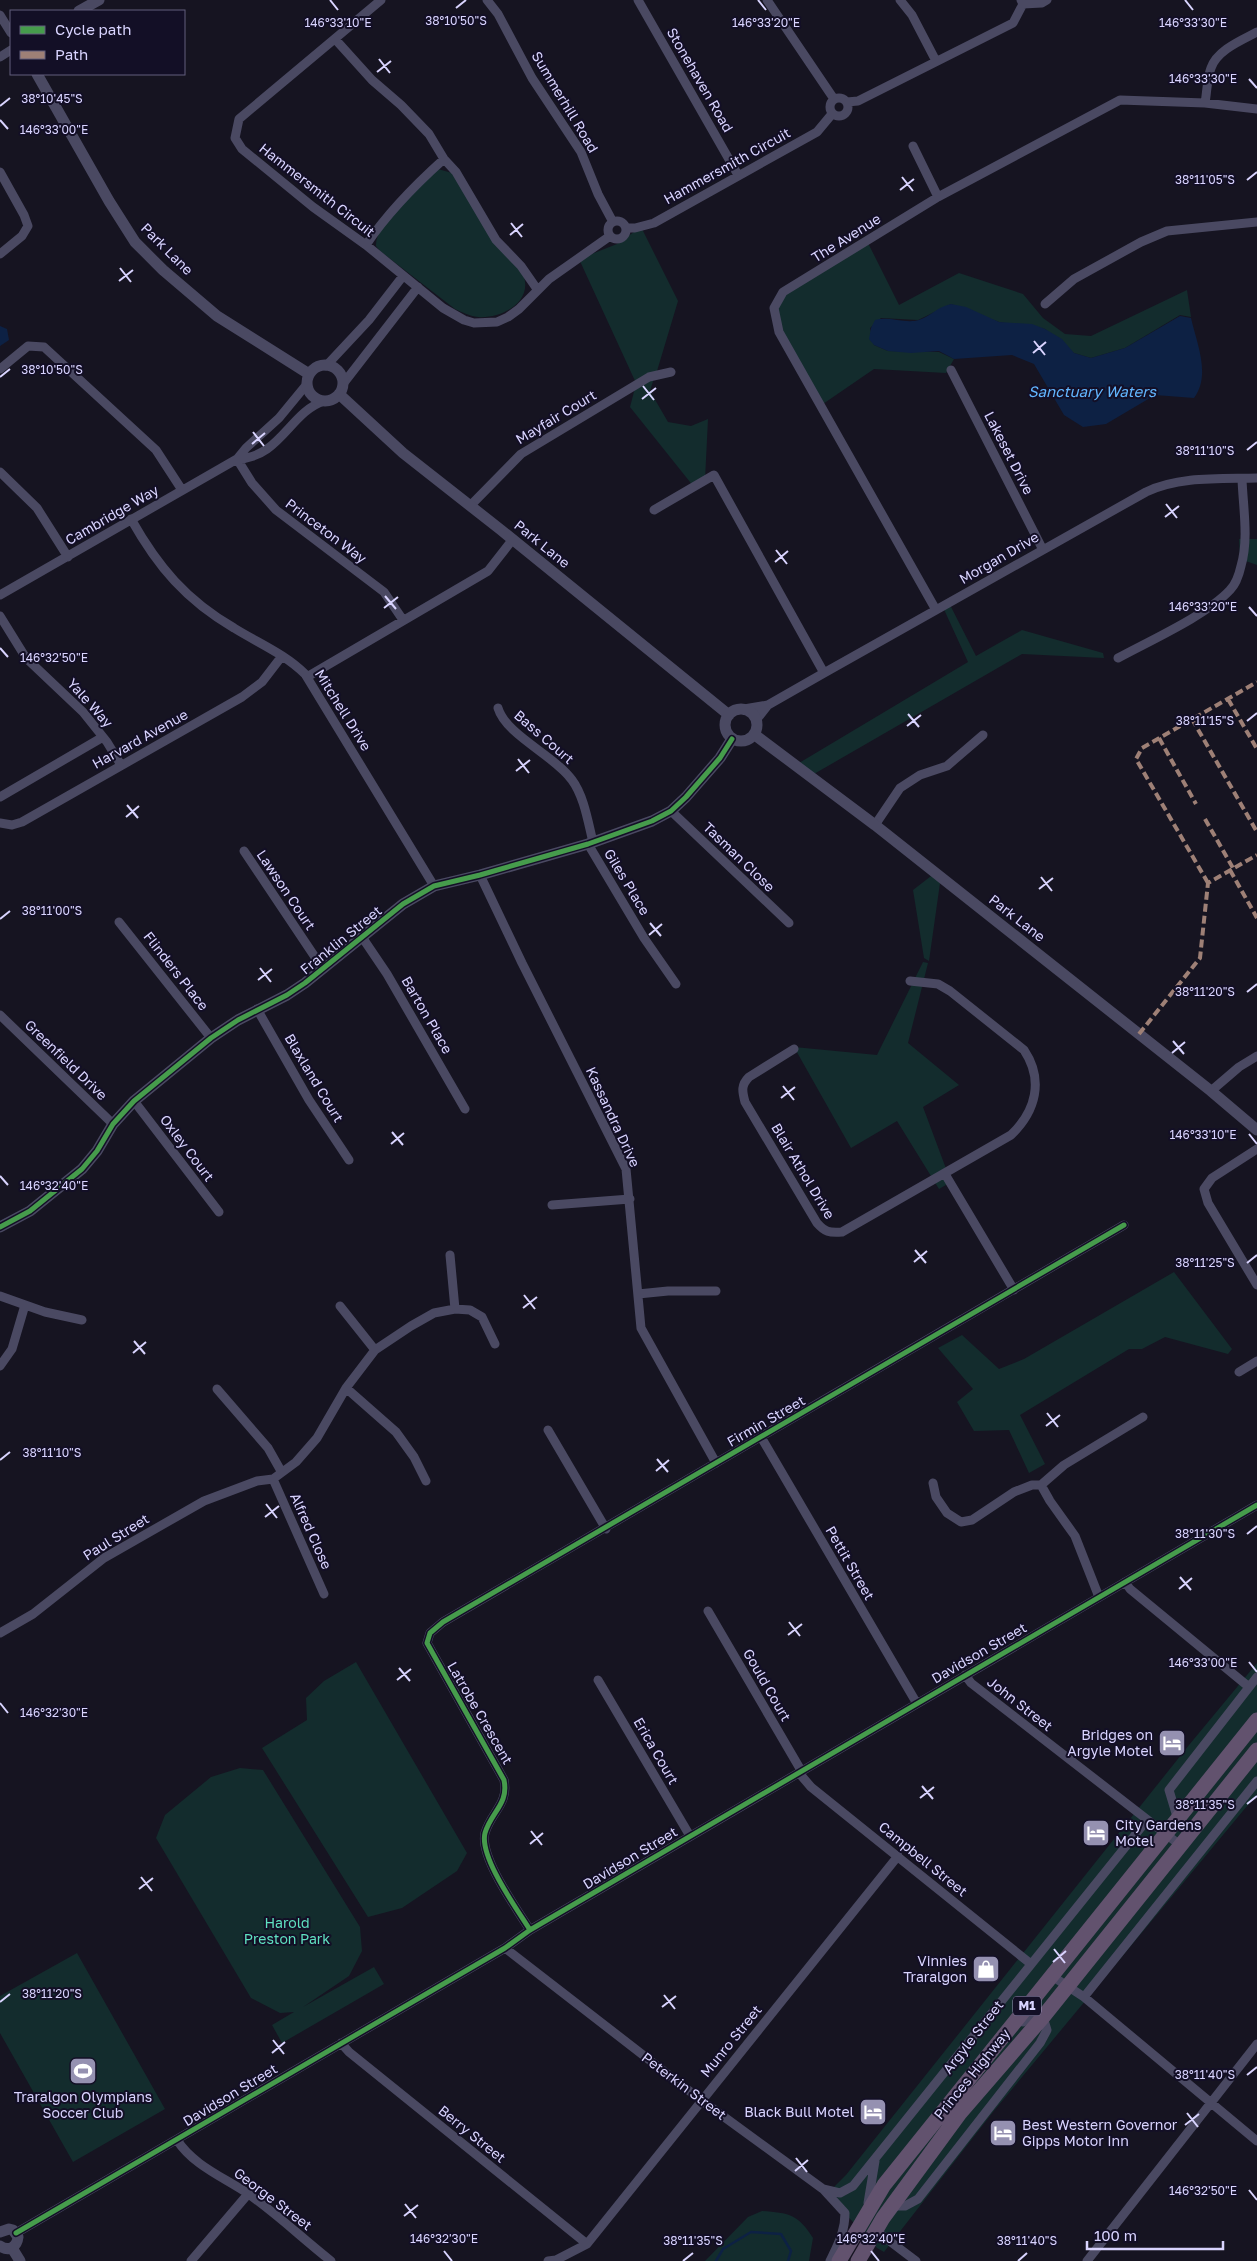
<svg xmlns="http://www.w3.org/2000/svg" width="1257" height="2261" font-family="'Golos Text',sans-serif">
	<rect width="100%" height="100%" fill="#161421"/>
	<path fill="#132c2d" d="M438,169L452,173L524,277C532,303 500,319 478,317C469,316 462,312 455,309L380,251L376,246C375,222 421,186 438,169Z
		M641,227L678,301L657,371L636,383L579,259L617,244Z
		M868,243L899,305L959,273L1023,294L1043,318L1065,334L1091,336L1187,290L1191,317L1180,315L1125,348L1091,358L1074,353L1045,329L999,322L951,304L918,320L881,318L870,328L874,345L888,351L939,352L954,359L946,373L874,369L820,406L779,332L774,308L784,292Z
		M656,372L650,391L668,422L691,426L708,419L705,480L694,487L630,407L636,384Z
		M1239,539H1257V565L1240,559Z
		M948,601L976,656L1022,630L1103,653L1104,658L1022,654L814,774L799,763L968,662L942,605Z
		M935,873L941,876L929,961L924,958L913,890Z
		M923,962L928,963L908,1043L959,1085L923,1107L951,1182L939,1189L897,1121L851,1148L794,1047L877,1055Z
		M1174,1272L1232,1349L1228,1354L1165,1337L1142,1349H1129L1020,1415L1045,1464L1029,1473L1009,1430L974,1431L957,1402L973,1389L938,1348L962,1335L999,1369L1024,1359Z
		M356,1662L467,1853L457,1871L402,1908L368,1917L262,1748L307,1720L306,1698L324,1681Z
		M1257,1663V1794L993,2112L884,2252L877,2248L827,2194L846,2175L1189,1745Z
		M240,1768L263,1770L360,1927L362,1951L349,1976L303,2007L374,1967L384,1984L282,2043L272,2025L294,2012L280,2013L251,1998L156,1838L165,1815L211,1777Z
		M77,1953L165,2109L73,2162L0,2033V1996Z
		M762,2211C789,2213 798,2214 813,2238L809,2261H705L748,2217Z"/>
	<path fill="#0d2144" d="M951,304L966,307L999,322L1032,324L1045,329L1062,339L1074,353L1091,358L1125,348L1180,316L1191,318C1197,344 1211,375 1194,398L1155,395L1106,424L1083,427L1064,415L1034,364L1012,355L954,359L939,351L911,353L888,351L874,345L869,339L871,328L875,320C889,316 905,324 919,320C931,316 937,307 951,304Z
		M0,326L7,329L9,340L0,346Z"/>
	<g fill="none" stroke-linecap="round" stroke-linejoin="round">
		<path stroke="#0d2144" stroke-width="2.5" d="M716,2261L723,2249L751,2232L781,2234L791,2251L788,2261"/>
		<path stroke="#4a4962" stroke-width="9" d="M381,0L239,119L235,138L242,149L313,207L366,245L443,308L464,320L474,323L497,322L508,317L519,309L549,279L610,236
			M487,0L498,14L532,78L581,152L598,194L613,222
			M638,0L738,175
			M767,0L834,99
			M900,0L912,15L936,61
			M1023,4L1042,3L1047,0
			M0,15L11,33
			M335,39L372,80L401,105L429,134L444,159L456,172L496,240L521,266L537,289
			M0,57L11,50
			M830 107a9 9 0 1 1 18 0a9 9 0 1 1-18 0Z
			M847,102L858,101L1013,23L1023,4L1021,0
			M1205,103C1207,92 1207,78 1211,68C1217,50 1242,40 1257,32
			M913,146L938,197
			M0,172L24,215L28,226L22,236L0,254
			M608 230a9 9 0 1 1 18 0a9 9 0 1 1-18 0Z
			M626,228H635L654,223L817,132L832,114
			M366,245C388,212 415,185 444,159
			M1045,304L1074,279L1141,242L1167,231L1257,222
			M326,366L369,320L403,276
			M0,369L28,346L44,347L156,450L182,490
			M951,370L1042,548
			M343,384L418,287
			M237,459L252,483L276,510L384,592L403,620
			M237,459C280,458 290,412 324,401
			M0,472L37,508L68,557
			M470,506L521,454L649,377L671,372
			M654,510L714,475L824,673
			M131,519C158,567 186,600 234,628C258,643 285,654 305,674L434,886
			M0,595L237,459L246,448L279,418L307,384
			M936,610L779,332L774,308L783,292L938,197L1120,100L1205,103L1257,109
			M0,616L26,658L83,712L107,742L121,765
			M1118,658C1149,641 1207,615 1230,590C1236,584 1239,575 1241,566C1249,539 1243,507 1242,479
			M307,677L488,571L513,539
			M498,708C506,735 554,755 572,780C584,796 588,822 593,842
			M744,709L768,705
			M757,719L768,705L824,673L1146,492C1179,476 1221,479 1257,478
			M0,797L103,737
			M671,811L789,923
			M0,823L12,825L22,822L242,697L262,682L282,656
			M875,825L900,788L920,775L947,766L983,735
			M588,844L644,938L676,984
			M244,851L323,969
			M480,875L522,963L626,1169L641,1328L716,1463
			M119,922L211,1038
			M362,937L387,974L465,1109
			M257,1009L309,1100L349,1160
			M0,1015L113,1124
			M794,1049L749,1077C741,1085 742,1091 745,1102L817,1223C825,1232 829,1233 842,1232L1011,1135C1036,1111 1044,1080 1024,1050L950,991L938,984L910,981
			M1211,1091L1239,1067L1257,1056
			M134,1101L219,1212
			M1257,1149L1212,1178L1204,1189L1208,1203L1257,1285
			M945,1174L1014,1290
			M552,1205L630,1199
			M450,1255L455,1309
			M638,1294L668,1291H716
			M0,1296L45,1312L82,1320
			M340,1306L375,1350
			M0,1366L12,1349L25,1305
			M1239,1372L1257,1361
			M346,1388L396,1432L414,1457L426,1481
			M217,1389L268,1448L281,1471
			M548,1430L606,1529
			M761,1437L916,1702
			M273,1479L324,1594
			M933,1483L936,1497L947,1513L961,1522L972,1520L1014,1492L1032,1485H1041L1064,1465L1143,1417
			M1041,1485L1050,1501L1075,1536L1099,1597
			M1125,1582L1130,1589L1249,1687
			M708,1611L802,1772
			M0,1633L33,1614L104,1558L204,1501L257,1481L273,1479L296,1462L317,1438L346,1388L375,1350L411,1326L434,1313L455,1309L470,1310L482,1317L495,1344
			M965,1675L971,1683L1180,1845
			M598,1680L690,1836
			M799,1773L811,1787L1031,1964
			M1178,1820L1169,1790L1257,1677
			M530,1930C517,1909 479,1857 485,1833C491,1812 509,1804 504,1780L427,1643L430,1633L443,1622L1124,1225
			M505,1948L701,2100L823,2189L845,2213C845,2232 838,2244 830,2261
			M1052,1976L1084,1997L1257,2141
			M1084,1997L1257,1781
			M341,2043L349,2052L587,2244
			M177,2140C193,2165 223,2177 247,2193C276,2213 303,2239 331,2261
			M823,2189L840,2193L853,2186L1147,1820
			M868,2203L875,2161
			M892,2206H905L918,2199L1040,2043L1047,2030L1043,2017L1031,2014L1023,2022
			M875,2230L916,2261
			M16,2233L505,1948L530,1930C771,1787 1014,1646 1257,1505
			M191,2261L248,2194
			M548,2261L556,2260L587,2244L898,1856
			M1087,2261L1257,2044"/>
		<path stroke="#4a4962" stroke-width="11" d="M79,11L99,0
			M37,74L109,201L135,242L163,270L217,316L309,374
			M307 383a18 18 0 1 1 36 0a18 18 0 1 1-36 0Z
			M339,394L403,453L501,530L729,715
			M725 725a16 16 0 1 1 32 0a16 16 0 1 1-32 0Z
			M755,735L875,825L1211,1091L1257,1130
			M0,1227L30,1211L82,1169L97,1151L113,1124L134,1101L211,1038L238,1020L287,995L305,983L403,904L434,886L480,875L588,844L652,821L671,811L686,797L720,758L732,739
			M0,2232L9,2229L13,2230L18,2237C17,2247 9,2252 0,2246
			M12,2248L20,2261"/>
		<path stroke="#62526e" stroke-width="15" d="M839,2261L884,2185L1257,1720
			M858,2261L883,2218L960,2113L1043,2017L1257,1750"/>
		<path stroke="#9e8076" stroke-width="4" stroke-dasharray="8 4" stroke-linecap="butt" d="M1228,699L1257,749
			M1192,719L1257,832
			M1159,738L1196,804
			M1205,819L1233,868
			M1230,870L1257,918
			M1208,883L1136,759L1142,748L1257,682
			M1139,1034L1200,958L1208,883L1257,855"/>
		<g stroke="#130f26" stroke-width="8">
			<path id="cycleway" d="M0,1227L30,1211L82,1169L97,1151L113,1124L134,1101L211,1038L238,1020L287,995L305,983L403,904L434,886L480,875L588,844L652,821L671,811L686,797L720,758L732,739
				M530,1930C517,1909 479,1857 485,1833C491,1812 509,1804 504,1780L427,1643L430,1633L443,1622L1124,1225
				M16,2233L505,1948L530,1930C771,1787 1014,1646 1257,1505"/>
		</g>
		<use href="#cycleway" stroke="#469c4c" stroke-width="5"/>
	</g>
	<path fill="none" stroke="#d9d4ff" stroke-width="2" d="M330,0L338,10M758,0L766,10M1185,0L1193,10M456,8L466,0M379,59L390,73M377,72L391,61M1249,79L1257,88M0,106L10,98M0,120L8,129M902,177L913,191M1247,180L1257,172M900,190L914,179M511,223L522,237M510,235L523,224M120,268L131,282M119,281L133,270M1034,341L1045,355M1033,353L1046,342M0,377L10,369M643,386L654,400M642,399L656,388M253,432L264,446M252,444L265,433M1247,450L1257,442M1166,504L1177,518M1165,517L1179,506M776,550L787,564M775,562L788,551M385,596L396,609M1249,607L1257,616M384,608L398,597M0,648L8,657M908,714L919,727M1247,721L1257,713M907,726L921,715M518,759L529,773M516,771L530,760M127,805L138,818M126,817L139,806M1041,877L1052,891M1039,889L1053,878M0,919L10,911M650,923L661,936M649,935L662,924M260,968L271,982M258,980L272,969M1247,992L1257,984M1173,1041L1184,1054M1172,1053L1185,1042M783,1086L794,1100M781,1098L795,1087M392,1132L403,1145M1249,1134L1257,1144M391,1144L404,1133M0,1176L8,1185M915,1250L926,1263M914,1262L927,1251M1247,1263L1257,1255M524,1295L535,1309M523,1308L537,1297M134,1341L145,1354M133,1353L146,1342M1047,1413L1058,1427M1046,1426L1060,1415M657,1459L668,1472M0,1460L10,1452M656,1471L669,1460M266,1504L277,1518M265,1517L279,1506M1247,1534L1257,1526M1180,1577L1191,1590M1179,1589L1192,1578M789,1622L800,1636M788,1635L802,1624M1249,1662L1257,1672M399,1668L410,1681M397,1680L411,1669M0,1703L8,1713M922,1786L933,1799M920,1798L934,1787M1247,1804L1257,1796M531,1831L542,1845M530,1844L543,1833M141,1877L152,1891M139,1889L153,1878M1054,1949L1065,1963M1053,1962L1066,1951M664,1995L675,2009M0,2002L10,1994M662,2007L676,1996M273,2040L284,2054M272,2053L285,2042M1247,2075L1257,2067M1187,2113L1198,2127M1185,2125L1199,2114M796,2158L807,2172M795,2171L808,2160M1249,2190L1257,2200M405,2204L416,2218M404,2216L418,2205M444,2251L452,2261M871,2251L879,2261M683,2261L693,2253M1018,2261L1027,2253"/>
	<defs>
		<g id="hotel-square" transform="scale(1.4375)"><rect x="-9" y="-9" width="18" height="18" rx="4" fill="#9591b1" stroke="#130f26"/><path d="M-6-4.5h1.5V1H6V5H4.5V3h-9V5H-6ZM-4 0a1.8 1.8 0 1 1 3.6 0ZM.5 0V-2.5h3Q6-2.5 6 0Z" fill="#fff"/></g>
		<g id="shop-square" transform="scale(1.4375)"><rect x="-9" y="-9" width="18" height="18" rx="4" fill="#9591b1" stroke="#130f26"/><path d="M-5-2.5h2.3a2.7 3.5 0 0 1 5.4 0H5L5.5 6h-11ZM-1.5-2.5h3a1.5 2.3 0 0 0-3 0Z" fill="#fff"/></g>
		<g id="stadium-square" transform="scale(1.4375)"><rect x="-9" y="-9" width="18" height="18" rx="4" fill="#9591b1" stroke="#130f26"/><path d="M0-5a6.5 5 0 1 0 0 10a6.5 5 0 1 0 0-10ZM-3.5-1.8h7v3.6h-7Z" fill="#fff"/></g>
	</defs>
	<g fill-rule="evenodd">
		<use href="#hotel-square" x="1172" y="1743"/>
		<use href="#hotel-square" x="1096" y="1833"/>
		<use href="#shop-square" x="986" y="1969"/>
		<use href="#stadium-square" x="83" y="2071"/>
		<use href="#hotel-square" x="873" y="2112"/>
		<use href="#hotel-square" x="1003" y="2133"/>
	</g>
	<g text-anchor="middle" stroke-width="4" stroke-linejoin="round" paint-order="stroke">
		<rect fill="#130f26" stroke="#9e99be" stroke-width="1" x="1013" y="1996.5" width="28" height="19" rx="4"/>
		<g font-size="12" font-weight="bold" fill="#d9d4ff">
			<text x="1027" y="2010">M1</text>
		</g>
		<g font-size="14" fill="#d9d4ff" stroke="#130f26">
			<text transform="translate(700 80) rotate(60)" y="5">Stonehaven Road</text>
			<text transform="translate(565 102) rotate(59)" y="5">Summerhill Road</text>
			<text transform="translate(727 166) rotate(-29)" y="5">Hammersmith Circuit</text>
			<text transform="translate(317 190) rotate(38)" y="5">Hammersmith Circuit</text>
			<text transform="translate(846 238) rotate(-32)" y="5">The Avenue</text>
			<text transform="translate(167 249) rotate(45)" y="5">Park Lane</text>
			<text transform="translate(556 417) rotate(-31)" y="5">Mayfair Court</text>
			<text transform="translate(1009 453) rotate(63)" y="5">Lakeset Drive</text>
			<text transform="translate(112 515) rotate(-30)" y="5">Cambridge Way</text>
			<text transform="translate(326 531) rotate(37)" y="5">Princeton Way</text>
			<text transform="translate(542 544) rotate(39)" y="5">Park Lane</text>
			<text transform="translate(999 558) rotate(-30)" y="5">Morgan Drive</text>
			<text transform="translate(90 703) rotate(48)" y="5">Yale Way</text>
			<text transform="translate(343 710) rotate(58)" y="5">Mitchell Drive</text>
			<text transform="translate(544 737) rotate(41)" y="5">Bass Court</text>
			<text transform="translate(140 739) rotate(-29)" y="5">Harvard Avenue</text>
			<text transform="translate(739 857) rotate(44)" y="5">Tasman Close</text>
			<text transform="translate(627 882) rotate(59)" y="5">Giles Place</text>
			<text transform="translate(286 890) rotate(56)" y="5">Lawson Court</text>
			<text transform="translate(1017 918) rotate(38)" y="5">Park Lane</text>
			<text transform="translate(341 940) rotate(-39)" y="5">Franklin Street</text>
			<text transform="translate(176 971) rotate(52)" y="5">Flinders Place</text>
			<text transform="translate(427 1015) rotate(60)" y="5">Barton Place</text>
			<text transform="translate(66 1060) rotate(44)" y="5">Greenfield Drive</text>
			<text transform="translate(314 1078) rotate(59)" y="5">Blaxland Court</text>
			<text transform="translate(613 1117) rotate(65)" y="5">Kassandra Drive</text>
			<text transform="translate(187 1148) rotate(53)" y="5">Oxley Court</text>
			<text transform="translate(803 1171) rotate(59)" y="5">Blair Athol Drive</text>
			<text transform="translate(766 1421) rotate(-30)" y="5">Firmin Street</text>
			<text transform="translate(311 1531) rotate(66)" y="5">Alfred Close</text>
			<text transform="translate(116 1537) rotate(-32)" y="5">Paul Street</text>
			<text transform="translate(850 1563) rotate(60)" y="5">Pettit Street</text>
			<text transform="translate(979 1653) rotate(-30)" y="5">Davidson Street</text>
			<text transform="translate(767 1685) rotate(60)" y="5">Gould Court</text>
			<text transform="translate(1020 1704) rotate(38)" y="5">John Street</text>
			<text transform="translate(480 1713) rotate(60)" y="5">Latrobe Crescent</text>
			<text transform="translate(656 1751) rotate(60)" y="5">Erica Court</text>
			<text transform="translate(630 1858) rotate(-31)" y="5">Davidson Street</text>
			<text transform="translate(923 1859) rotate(39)" y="5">Campbell Street</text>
			<text transform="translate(973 2037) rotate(-52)" y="5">Argyle Street</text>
			<text transform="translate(731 2041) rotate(-51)" y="5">Munro Street</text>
			<text transform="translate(972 2074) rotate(-51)" y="5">Princes Highway</text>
			<text transform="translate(684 2086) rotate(37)" y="5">Peterkin Street</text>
			<text transform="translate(230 2095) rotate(-31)" y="5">Davidson Street</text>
			<text transform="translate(472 2134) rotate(39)" y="5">Berry Street</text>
			<text transform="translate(273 2199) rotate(37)" y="5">George Street</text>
		</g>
		<g font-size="14" fill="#d9d4ff" stroke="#130f26" text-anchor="end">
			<text x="1153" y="1740">Bridges on<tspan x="1153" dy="16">Argyle Motel</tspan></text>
			<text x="1115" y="1830" text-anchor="start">City Gardens<tspan x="1115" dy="16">Motel</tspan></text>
			<text x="967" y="1966">Vinnies<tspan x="967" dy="16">Traralgon</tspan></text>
			<text x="83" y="2102" text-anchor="middle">Traralgon Olympians<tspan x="83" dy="16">Soccer Club</tspan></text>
			<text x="854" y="2117">Black Bull Motel</text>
			<text x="1022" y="2130" text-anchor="start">Best Western Governor<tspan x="1022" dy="16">Gipps Motor Inn</tspan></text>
		</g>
		<g font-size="14" fill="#5fe0c0" stroke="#130f26">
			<text x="287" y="1928">Harold<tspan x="287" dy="16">Preston Park</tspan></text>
		</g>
		<g font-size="15" font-style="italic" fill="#62b6ff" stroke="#130f26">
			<text x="1092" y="397">Sanctuary Waters</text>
		</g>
	</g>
	<g font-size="12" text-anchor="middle" fill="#d9d4ff" stroke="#130f26" stroke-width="4" stroke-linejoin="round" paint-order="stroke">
		<text x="456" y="25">38°10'50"S</text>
		<text x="338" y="27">146°33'10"E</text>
		<text x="766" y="27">146°33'20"E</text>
		<text x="1193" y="27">146°33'30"E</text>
		<text x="1203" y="83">146°33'30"E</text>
		<text x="52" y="103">38°10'45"S</text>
		<text x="54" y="134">146°33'00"E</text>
		<text x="1205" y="184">38°11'05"S</text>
		<text x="52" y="374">38°10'50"S</text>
		<text x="1205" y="455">38°11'10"S</text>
		<text x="1203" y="611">146°33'20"E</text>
		<text x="54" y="662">146°32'50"E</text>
		<text x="1205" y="725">38°11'15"S</text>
		<text x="52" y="915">38°11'00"S</text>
		<text x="1205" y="996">38°11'20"S</text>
		<text x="1203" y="1139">146°33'10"E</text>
		<text x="54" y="1190">146°32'40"E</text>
		<text x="1205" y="1267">38°11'25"S</text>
		<text x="52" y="1457">38°11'10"S</text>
		<text x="1205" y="1538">38°11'30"S</text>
		<text x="1203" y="1667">146°33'00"E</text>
		<text x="54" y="1717">146°32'30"E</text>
		<text x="1205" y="1809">38°11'35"S</text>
		<text x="52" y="1998">38°11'20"S</text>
		<text x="1205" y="2079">38°11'40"S</text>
		<text x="1203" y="2195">146°32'50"E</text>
		<text x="444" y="2243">146°32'30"E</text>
		<text x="871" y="2243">146°32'40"E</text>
		<text x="693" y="2245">38°11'35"S</text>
		<text x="1027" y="2245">38°11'40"S</text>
	</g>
	<rect x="10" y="10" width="175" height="65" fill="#130f26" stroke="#625e7d"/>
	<rect x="20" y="26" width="25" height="8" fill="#469c4c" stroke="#625e7d"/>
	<text x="55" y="35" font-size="15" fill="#d9d4ff">Cycle path</text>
	<rect x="20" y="51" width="25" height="8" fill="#9e8076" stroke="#625e7d"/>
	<text x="55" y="60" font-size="15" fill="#d9d4ff">Path</text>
	<path d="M1087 2241v8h136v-8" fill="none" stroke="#d9d4ff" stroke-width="2.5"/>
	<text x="1094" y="2241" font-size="15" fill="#d9d4ff" stroke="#130f26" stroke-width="4" paint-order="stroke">100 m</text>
</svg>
